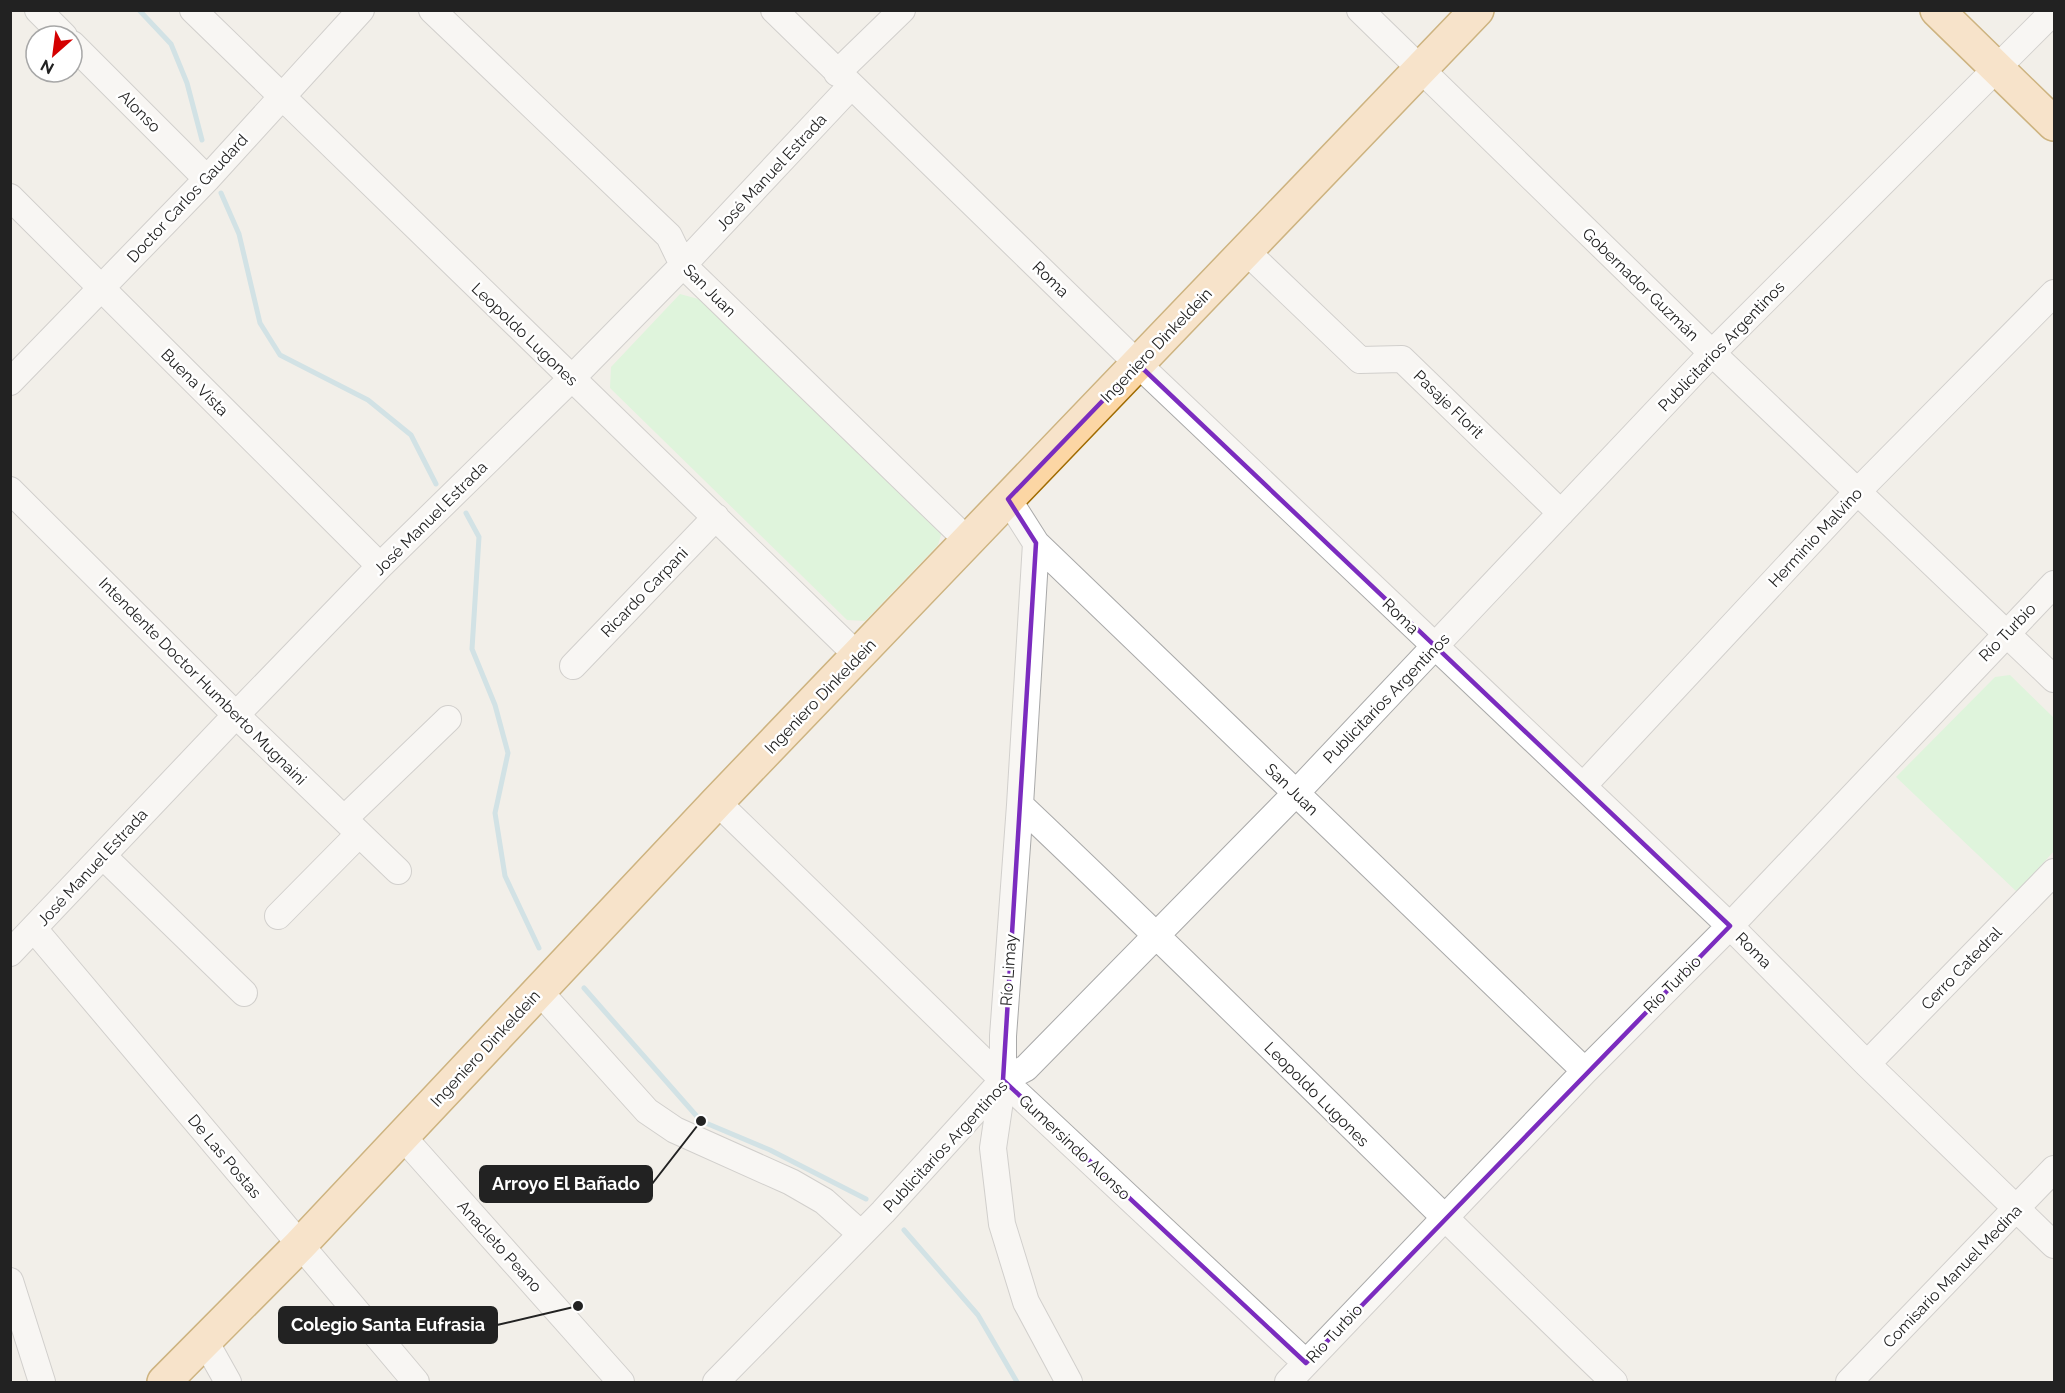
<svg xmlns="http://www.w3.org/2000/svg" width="2065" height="1393" font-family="Raleway,sans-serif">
	<rect width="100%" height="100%" fill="#f2efe9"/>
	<path fill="#c8facc" d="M680,294L702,300L942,532L938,545L865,621L847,620L610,388L611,367Z
		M2010,675L2054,718V851L2017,892L1896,777L1995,677Z"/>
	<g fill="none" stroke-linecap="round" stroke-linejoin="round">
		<path stroke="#aad3df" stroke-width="5" d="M139,10L171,44L187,83L202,140
			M221,193L239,234L260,323L280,355L368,400L411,435L436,484
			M466,513L479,537L472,649L495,705L508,753L495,813L505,876L539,948
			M584,988L701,1121L770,1150L866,1199
			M904,1230L978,1315L1017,1382"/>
		<g stroke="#a9a9a9" stroke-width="28">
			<path id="minor" d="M38,10L64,36
				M193,10L858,656
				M432,10L669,236L683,265L968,541
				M774,10L1138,364L1730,926L1867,1064L2054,1245
				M1360,10L1712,353L2054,679
				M72,44L207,179
				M837,73L902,10
				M10,197L380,566
				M1246,251L1360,360L1402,359L1561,513
				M10,382L207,179L361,10
				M10,490L236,715L398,871
				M1008,499L1036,543L1585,1071
				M1036,543L1020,805L1003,1036V1080L993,1148L1002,1224L1026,1302L1069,1382
				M573,666L716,517
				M1583,786L1858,491L2054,293
				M717,802L1003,1080L1306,1363
				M1020,805C1221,995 1415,1191 1614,1382
				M344,819L448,719
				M103,856L244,993
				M278,916L359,834
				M34,929L416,1382
				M10,953L236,715L380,566L571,379L683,265L851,86
				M539,991L647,1111L675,1130L791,1182L824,1201L861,1234
				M1867,1064L2054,872
				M402,1136L621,1382
				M10,1281L42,1382
				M205,1341L228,1382
				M716,1382L883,1212L1003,1080L1026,1068L1296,793L1712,353L2054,11
				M1288,1382L1585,1071L1730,926L2054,584
				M1849,1382L2054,1169"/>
		</g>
		<g stroke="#a06b00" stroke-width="36">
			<path id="major" d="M1937,10L2054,124
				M164,1382L300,1245L717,802L1477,10"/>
		</g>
		<use href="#minor" stroke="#fff" stroke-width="26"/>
		<use href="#major" stroke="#fcd6a4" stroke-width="33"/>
	</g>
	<path d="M0 0H2065V1393H0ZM1138,364L1730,926L1306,1363L1003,1080L1036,543L1008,499Z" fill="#f2efe9" fill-opacity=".55" fill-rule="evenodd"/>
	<path fill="none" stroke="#7b2cbf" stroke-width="4.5" stroke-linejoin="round" d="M1138,364L1730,926L1306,1363L1003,1080L1036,543L1008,499Z"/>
	<g text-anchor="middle" stroke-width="5" stroke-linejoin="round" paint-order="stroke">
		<g font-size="16" fill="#222" stroke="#fff">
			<text transform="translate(140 111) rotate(45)" y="6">Alonso</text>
			<text transform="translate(771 172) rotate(-47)" y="6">José Manuel Estrada</text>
			<text transform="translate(187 198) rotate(-47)" y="6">Doctor Carlos Gaudard</text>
			<text transform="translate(1051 279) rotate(44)" y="6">Roma</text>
			<text transform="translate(1641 284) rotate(44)" y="6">Gobernador Guzmán</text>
			<text transform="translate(710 290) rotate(45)" y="6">San Juan</text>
			<text transform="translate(525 334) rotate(44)" y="6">Leopoldo Lugones</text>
			<text transform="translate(1156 345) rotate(-46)" y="6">Ingeniero Dinkeldein</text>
			<text transform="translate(1721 346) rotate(-46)" y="6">Publicitarios Argentinos</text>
			<text transform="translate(195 382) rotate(45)" y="6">Buena Vista</text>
			<text transform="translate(1449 404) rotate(44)" y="6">Pasaje Florit</text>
			<text transform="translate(430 518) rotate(-45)" y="6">José Manuel Estrada</text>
			<text transform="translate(1815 537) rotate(-47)" y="6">Herminio Malvino</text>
			<text transform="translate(644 592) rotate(-46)" y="6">Ricardo Carpani</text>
			<text transform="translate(1401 616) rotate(44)" y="6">Roma</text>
			<text transform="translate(2007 632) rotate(-46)" y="6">Río Turbio</text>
			<text transform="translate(203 681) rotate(45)" y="6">Intendente Doctor Humberto Mugnaini</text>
			<text transform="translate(820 696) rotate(-46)" y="6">Ingeniero Dinkeldein</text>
			<text transform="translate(1386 698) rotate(-46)" y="6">Publicitarios Argentinos</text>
			<text transform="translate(1292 789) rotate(44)" y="6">San Juan</text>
			<text transform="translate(92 867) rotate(-47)" y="6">José Manuel Estrada</text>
			<text transform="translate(1754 950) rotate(45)" y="6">Roma</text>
			<text transform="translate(1961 968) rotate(-46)" y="6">Cerro Catedral</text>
			<text transform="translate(1008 970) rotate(-86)" y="6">Río Limay</text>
			<text transform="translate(1672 984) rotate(-45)" y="6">Río Turbio</text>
			<text transform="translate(485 1048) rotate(-47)" y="6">Ingeniero Dinkeldein</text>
			<text transform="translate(1317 1094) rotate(45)" y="6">Leopoldo Lugones</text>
			<text transform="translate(945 1146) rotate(-47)" y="6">Publicitarios Argentinos</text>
			<text transform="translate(1075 1147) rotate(43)" y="6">Gumersindo Alonso</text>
			<text transform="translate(225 1156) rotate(50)" y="6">De Las Postas</text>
			<text transform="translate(500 1246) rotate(48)" y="6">Anacleto Peano</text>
			<text transform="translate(1952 1276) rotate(-46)" y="6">Comisario Manuel Medina</text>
			<text transform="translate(1334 1333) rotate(-47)" y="6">Río Turbio</text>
		</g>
	</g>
	<path fill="none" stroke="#222" stroke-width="2" d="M701 1121L652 1184M578 1306L497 1325"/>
	<g fill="#222" stroke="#fff" stroke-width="2">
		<circle cx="701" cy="1121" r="6"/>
		<circle cx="578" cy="1306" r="6"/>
	</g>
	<g fill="#222" stroke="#222" stroke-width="2">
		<rect x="480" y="1166" width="172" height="36" rx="6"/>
		<rect x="279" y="1307" width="218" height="36" rx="6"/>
	</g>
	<g font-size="18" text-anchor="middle" font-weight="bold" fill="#fff">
		<text x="566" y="1190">Arroyo El Bañado</text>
		<text x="388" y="1331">Colegio Santa Eufrasia</text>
	</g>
	<rect width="2065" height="1393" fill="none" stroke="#222222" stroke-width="24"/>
	<g transform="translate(54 54) rotate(208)"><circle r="28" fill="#ffffff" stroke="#a7a7a7" stroke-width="1.5"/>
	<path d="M0-4.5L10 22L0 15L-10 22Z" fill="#d40000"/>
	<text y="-9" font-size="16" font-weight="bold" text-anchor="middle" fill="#222222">N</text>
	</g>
</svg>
